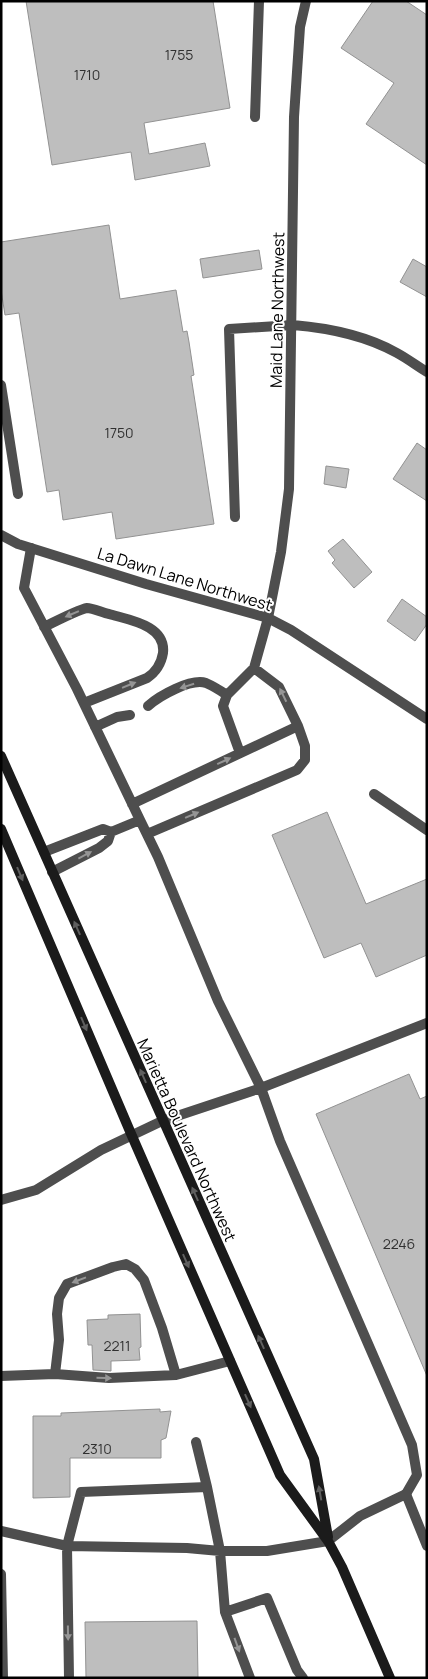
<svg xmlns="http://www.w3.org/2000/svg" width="428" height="1679" font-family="Manrope,sans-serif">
	<rect width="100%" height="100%" fill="#fff"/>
	<path fill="#bebebe" stroke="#929292" d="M26,1H213L230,108L144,123L149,154L205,143L210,166L135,180L131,152L52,165Z
		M373,1H406L427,15V165L366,124L394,83L341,48Z
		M109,225L120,299L176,290L183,332L187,331L189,342L194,375L191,376L214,524L116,539L112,512L63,520L59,490L47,492L19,313L5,315L1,290V242Z
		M259,250L262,269L203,278L200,259Z
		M413,259L427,267V297L400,282Z
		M417,443L427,450V501L393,479Z
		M326,466L349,469L346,488L324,484Z
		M343,539L372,572L354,588L332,563L335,560L328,551Z
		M402,599L427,617V624L415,641L387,621Z
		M327,812L366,904L427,879V955L376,977L361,943L324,958L272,835Z
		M409,1074L420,1099L427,1096V1376L316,1114Z
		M140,1314L141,1347L139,1348L140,1360L111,1361V1371L93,1370L92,1345H88L87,1320L108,1319V1315Z
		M160,1409V1412L171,1411L166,1438L161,1440V1458H70V1497L33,1498V1416H61V1413Z
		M197,1621L198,1678H86L85,1622Z"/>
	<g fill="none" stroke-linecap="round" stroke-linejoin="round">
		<path stroke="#4e4e4e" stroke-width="10" d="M255,117L259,1
			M1,385L18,494
			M235,517L229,329L293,325
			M31,548L24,588L77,689L140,820
			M44,627C52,623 80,609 87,608C93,608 103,613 109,614C129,620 166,625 163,653C161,665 156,672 147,678L84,703
			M148,706C159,696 191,678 206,683C213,686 221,691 227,695
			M95,727L117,717L130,715
			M240,753L223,706L227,695L254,668L268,618
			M374,794L427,830
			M132,804L298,726
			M147,834L297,770L305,760V746L298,726L279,687L254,668
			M44,852L103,829L111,832L140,820L158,857L218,1001L261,1088L427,1023
			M52,872L99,848L108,841L111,832
			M162,1121L261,1088L280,1141L412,1445L417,1475L406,1494
			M55,1374L59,1340L57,1314L59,1298L67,1284L113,1267L126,1264L135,1269L144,1280L162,1328L176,1375
			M1,1376L55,1374L109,1378L176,1375L230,1361
			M196,1442L207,1487
			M1,1531L67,1546L187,1548L220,1551L207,1487L81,1492L67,1546L69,1678
			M225,1612L267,1598L297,1670L303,1678
			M250,1678L225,1612L220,1551H267L328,1541"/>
		<path stroke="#4e4e4e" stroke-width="10" d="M293,325C329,328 365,335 397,353C408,359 417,366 427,372
			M1,535L18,544L146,584L268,618L291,630L427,719
			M268,618L281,552L289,489L294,117L300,27L306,1
			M1,1200L36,1190L101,1150L162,1121
			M328,1541L360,1516L406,1494L427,1546
			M1,1574L3,1678"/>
		<path stroke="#1b1b1b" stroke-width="10" d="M1,756L314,1459L328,1537
			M1,829L132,1136L280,1475L328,1541L342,1567L390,1678"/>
	</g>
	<defs><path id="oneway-solid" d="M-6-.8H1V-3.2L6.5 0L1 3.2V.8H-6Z" transform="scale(1.25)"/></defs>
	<g fill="#959595">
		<use href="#oneway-solid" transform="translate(72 614) rotate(157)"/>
		<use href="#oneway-solid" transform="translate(129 685) rotate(-22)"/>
		<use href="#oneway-solid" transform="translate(187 686) rotate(162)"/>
		<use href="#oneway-solid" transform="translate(283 695) rotate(-116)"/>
		<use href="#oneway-solid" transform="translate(224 761) rotate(-25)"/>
		<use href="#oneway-solid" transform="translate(192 815) rotate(-23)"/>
		<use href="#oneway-solid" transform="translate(85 855) rotate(-28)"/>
		<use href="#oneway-solid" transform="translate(79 1280) rotate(159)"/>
		<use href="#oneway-solid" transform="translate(104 1378) rotate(1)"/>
		<use href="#oneway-solid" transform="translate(68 1633) rotate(89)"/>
		<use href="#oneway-solid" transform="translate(237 1645) rotate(70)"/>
	</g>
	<g fill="#5f5f5f">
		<use href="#oneway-solid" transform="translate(20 874) rotate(67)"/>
		<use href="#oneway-solid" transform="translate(77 928) rotate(-114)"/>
		<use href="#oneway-solid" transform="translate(84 1024) rotate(67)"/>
		<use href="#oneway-solid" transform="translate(143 1076) rotate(-114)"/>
		<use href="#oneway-solid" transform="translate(195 1194) rotate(-114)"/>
		<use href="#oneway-solid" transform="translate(186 1261) rotate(66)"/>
		<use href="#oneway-solid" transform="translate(261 1342) rotate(-114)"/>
		<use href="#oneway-solid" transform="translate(248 1401) rotate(66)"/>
		<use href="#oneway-solid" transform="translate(320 1493) rotate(-100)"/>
	</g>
	<g text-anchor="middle" stroke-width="4" stroke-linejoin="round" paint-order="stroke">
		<g font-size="14" fill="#303030">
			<text x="179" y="60">1755</text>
			<text x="87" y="80">1710</text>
			<text x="119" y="438">1750</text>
			<text x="399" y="1249">2246</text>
			<text x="117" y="1351">2211</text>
			<text x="97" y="1454">2310</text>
		</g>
		<g font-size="16" fill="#000" stroke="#fff">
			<text transform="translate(277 310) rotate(-89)" y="6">Maid Lane Northwest</text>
			<text transform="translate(185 579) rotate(17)" y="6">La Dawn Lane Northwest</text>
			<text transform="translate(187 1140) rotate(66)" y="6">Marietta Boulevard Northwest</text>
		</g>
	</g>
	<rect width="428" height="1679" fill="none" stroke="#000000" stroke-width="5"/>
</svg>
